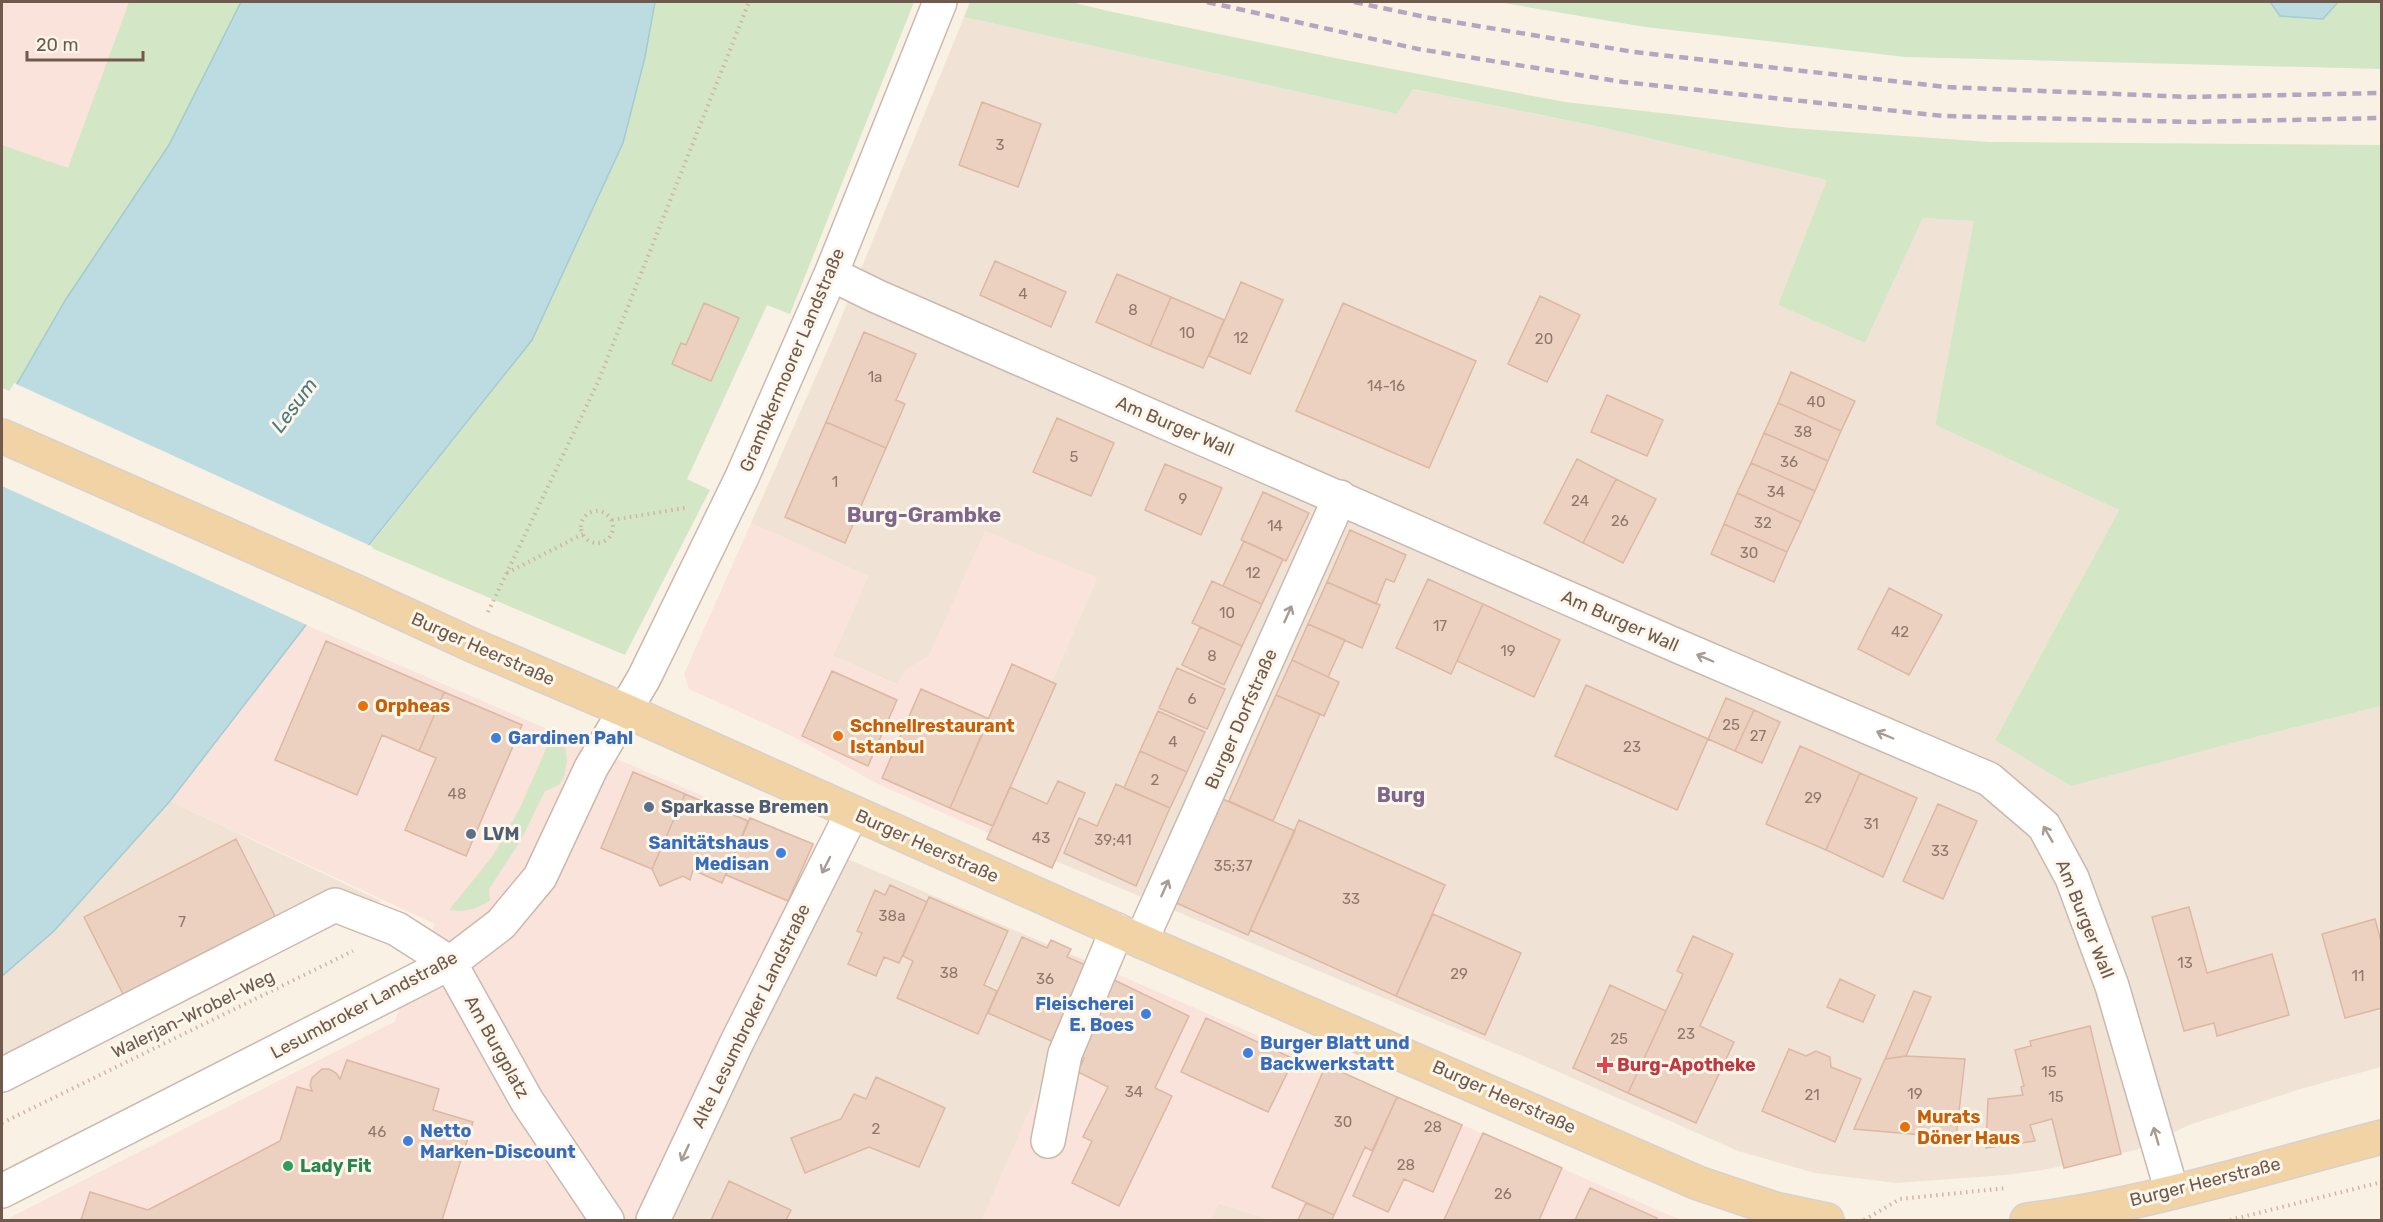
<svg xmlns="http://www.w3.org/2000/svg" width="2383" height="1222" font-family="Rubik,sans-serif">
	<rect width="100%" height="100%" fill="#faf1e5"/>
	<path fill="#f0e3d5" d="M964,17L1397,114L1412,89L1605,128L1828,180L1778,305L1865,343L1923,218L1975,221L1935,425L2119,510L1995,740L2232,743L2381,706V1067L2304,1088L2189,1125L2136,1150L2043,1170L2006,1175L1896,1183L1815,1173L1738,1151L1527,1058L986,832L1097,578L985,532L929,656L905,671L898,685L833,656L868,576L751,523L832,340Z
		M170,801L381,901L2,1094V976L54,931Z
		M845,858L1094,964L982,1220H671Z
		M1218,1203L1272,1220H1210Z"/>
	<path fill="#f9e3da" d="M2,2H129L68,169L2,145Z
		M751,523L868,576L833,656L897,685L905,671L929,656L985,531L1097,578L986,832L878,784L794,737L689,689L684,674Z
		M306,625L833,852L647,1220H9L13,1216L394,1022L435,924L170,801Z
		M1094,964L1669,1215L1683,1220H1272L1219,1203L1210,1220H982Z"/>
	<path fill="#d3e6c5" d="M129,2H241L169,145L66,299L12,392L2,388V145L68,168Z
		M655,2H914L790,314L767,305L687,479L710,490L625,655L369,547L532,340L623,143L645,57Z
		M970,2H1071L1108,11L1340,59L1565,102L1791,128L1990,142L2381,145V706L2232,743L2071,786L1995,740L2119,510L1935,425L1974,221L1923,218L1865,343L1778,305L1827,180L1605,128L1413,89L1397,114L964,17Z
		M1498,2H2270L2281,16L2323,19L2338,2H2381V69L1905,57L1645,27Z
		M550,740L565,746L567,761L564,777L559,785L545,791L521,840L489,889L490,900C476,910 466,912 449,910L492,857L520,808Z"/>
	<path fill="#bcdce1" stroke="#a3cbd2" stroke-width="1.5" d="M241,2H655L645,57L623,143L532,340L326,599L170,801L54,931L2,976V410L66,299L169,145Z
		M2270,2H2338L2323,19L2280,16Z"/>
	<path fill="#faf1e5" d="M14,383L373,547L309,626L2,486V404Z"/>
	<path fill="#ecd1c0" stroke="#ddb7a2" stroke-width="1.5" d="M982,102L1041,124L1018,187L959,165Z
		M995,261L1066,292L1051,327L980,295Z
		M1117,274L1171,297L1150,346L1096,322Z
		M1241,282L1283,300L1250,374L1209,356Z
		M1540,296L1580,315L1547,382L1508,364Z
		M1171,297L1224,320L1203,368L1150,346Z
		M704,303L739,318L711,381L672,364L681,343L686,345Z
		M1343,303L1476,361L1429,468L1296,411Z
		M864,332L916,354L896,400L905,404L886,448L826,422Z
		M1791,372L1855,401L1841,431L1778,403Z
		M1607,395L1663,420L1647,456L1591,432Z
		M1778,403L1841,431L1828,461L1764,433Z
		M1057,418L1114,443L1091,496L1033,472Z
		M826,422L886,448L845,543L785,517Z
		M1764,433L1828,461L1815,491L1751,463Z
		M1577,459L1616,479L1583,543L1544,523Z
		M1751,463L1815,491L1801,522L1737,493Z
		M1165,464L1222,488L1201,535L1145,510Z
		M1616,479L1656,499L1623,563L1583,543Z
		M1263,492L1309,513L1286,561L1241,540Z
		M1737,493L1801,522L1787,552L1724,524Z
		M1724,524L1787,552L1774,582L1711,554Z
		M1350,530L1406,555L1394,582L1386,579L1376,604L1327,582Z
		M1244,541L1283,559L1262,604L1223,586Z
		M1428,579L1483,604L1451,674L1396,648Z
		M1212,581L1262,604L1242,646L1192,623Z
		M1327,582L1380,605L1362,648L1308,624Z
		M1889,588L1942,615L1909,675L1858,649Z
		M1483,604L1560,640L1534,697L1457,661Z
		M1308,624L1345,640L1328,677L1292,660Z
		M1200,627L1242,646L1224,685L1182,665Z
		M326,641L444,692L419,751L382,735L357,795L275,760Z
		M1292,660L1339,682L1324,716L1276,695Z
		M1012,664L1056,684L993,826L950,808Z
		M1177,668L1225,689L1207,729L1159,708Z
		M832,671L897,700L868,766L802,736Z
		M1586,685L1708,739L1677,810L1555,756Z
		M921,689L989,719L950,808L882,778Z
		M444,692L522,725L466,856L405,830L436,758L419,751Z
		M1276,695L1320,714L1273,821L1229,801Z
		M1726,698L1754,710L1735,751L1708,739Z
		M1754,710L1780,722L1762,763L1735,751Z
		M1158,711L1205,732L1187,772L1140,751Z
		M1800,746L1860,773L1826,850L1766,824Z
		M1140,751L1187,772L1170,808L1124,788Z
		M633,772L685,794L652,869L601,848Z
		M1860,773L1917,798L1883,877L1826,850Z
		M1058,781L1085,793L1052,868L987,839L1010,787L1047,804Z
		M1116,784L1170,808L1136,886L1064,853L1079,818L1097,826Z
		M685,794L748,821L722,883L693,870L690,880L683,876L660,886L652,869Z
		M1218,797L1295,831L1248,935L1172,901Z
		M1938,804L1977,821L1943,899L1903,881Z
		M750,818L813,844L788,901L726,875Z
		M1299,820L1445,885L1396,996L1250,930Z
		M236,839L280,926L128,1004L84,917Z
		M890,885L927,902L899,963L884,957L876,976L848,964L862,933L857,931L875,890L885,895Z
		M929,897L1008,931L984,985L997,991L978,1034L897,998L913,961L903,956Z
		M2189,907L2207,973L2272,954L2289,1015L2217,1036L2214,1023L2184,1031L2152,917Z
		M1433,914L1521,953L1485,1035L1396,996Z
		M2375,919L2382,945V1008L2345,1018L2322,934Z
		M1693,936L1733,954L1700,1026L1734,1042L1696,1123L1628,1093L1683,974L1677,971Z
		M1022,937L1047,948L1051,940L1071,949L1067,957L1092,968L1058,1044L988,1013Z
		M1110,978L1189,1016L1155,1088L1172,1096L1119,1206L1072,1183L1092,1141L1083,1137L1108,1087L1078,1072L1084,1058L1074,1053Z
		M1840,979L1875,995L1863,1022L1827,1007Z
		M1610,985L1666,1011L1628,1093L1573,1068Z
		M1914,991L1931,997L1906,1056L1885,1059Z
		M1206,1018L1294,1059L1268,1112L1181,1072Z
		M2090,1026L2121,1154L2064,1168L2052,1119L2030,1125L2035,1141L1986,1148L1988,1099L2023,1095L2021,1087L2024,1086L2015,1050L2031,1046L2030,1041Z
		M1789,1049L1806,1056L1816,1051L1830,1057L1831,1067L1861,1079L1835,1142L1762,1111Z
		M1906,1056L1965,1059L1956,1138L1854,1129L1885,1059Z
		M347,1060L439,1089L433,1110L473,1122L442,1220H81L90,1192L148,1210L280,1141L297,1087L312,1091L310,1085L312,1078L322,1069H329L336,1073L340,1079Z
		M1326,1065L1397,1097L1372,1151L1365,1147L1334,1215L1272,1187Z
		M876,1077L945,1108L919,1167L869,1147L805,1173L791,1138L841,1119L854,1094L866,1099Z
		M1397,1097L1462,1125L1433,1192L1404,1179L1388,1212L1353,1196Z
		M1483,1133L1562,1168L1539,1220H1444Z
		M729,1181L791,1210L786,1220H711Z
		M1590,1188L1657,1218L1656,1220H1575Z
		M1306,1203L1334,1215L1332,1220H1298Z"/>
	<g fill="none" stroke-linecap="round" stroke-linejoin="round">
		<g stroke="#cab9ad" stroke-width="36">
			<path id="minor" d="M831,274L876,296L1680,647L1989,779L2044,826L2072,878L2112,986L2172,1192
				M1141,941L1340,497
				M2,1075L335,905L397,929L450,963L527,1101L607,1220
				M1048,1141L1065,1054L1117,930
				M2,1191L450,963L501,924L540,877L591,768L644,678L742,477L831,274L940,2
				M653,1220L737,1042L852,813"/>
		</g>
		<g stroke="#d7d1cd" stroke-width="36">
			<path id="major" d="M2,436L359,593L472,645L624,710L1141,941L1698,1183L1775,1209L1827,1220
				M2027,1220C2147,1205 2265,1167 2382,1137"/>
		</g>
		<path stroke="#d1b4a3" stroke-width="4" stroke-dasharray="1.5 4.5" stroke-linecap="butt" d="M581 527a16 16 0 1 1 32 0a16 16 0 1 1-32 0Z
			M612,520L685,508
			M507,573L583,534
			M488,612L598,382L749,2
			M2,1123L353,951
			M1864,1220L1900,1199L2007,1188
			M2230,1220L2382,1182"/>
		<use href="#minor" stroke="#fff" stroke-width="33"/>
		<use href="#major" stroke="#f2d3a5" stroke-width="33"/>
		<path stroke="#b4a5c2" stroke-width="4.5" stroke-dasharray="9 6" stroke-linecap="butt" d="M1207,2L1418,49L1623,82L1943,116L2193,122L2382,118
			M1354,2L1430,18L1634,52L1946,87L2189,97L2382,93"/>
	</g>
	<defs><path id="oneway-shaft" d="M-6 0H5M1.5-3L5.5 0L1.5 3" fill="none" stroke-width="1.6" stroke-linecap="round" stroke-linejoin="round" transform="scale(1.5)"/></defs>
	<g stroke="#a99b94">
		<use href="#oneway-shaft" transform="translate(1288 614) rotate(-66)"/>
		<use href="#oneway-shaft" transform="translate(1705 658) rotate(-157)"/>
		<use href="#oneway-shaft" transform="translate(1885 735) rotate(-157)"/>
		<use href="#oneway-shaft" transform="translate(2048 834) rotate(-120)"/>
		<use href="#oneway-shaft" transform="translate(826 865) rotate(117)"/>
		<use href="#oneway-shaft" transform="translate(1165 888) rotate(-66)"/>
		<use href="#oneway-shaft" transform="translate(2156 1136) rotate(-106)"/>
		<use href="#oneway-shaft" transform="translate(685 1153) rotate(115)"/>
	</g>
	<g fill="#e8710a" stroke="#fdf6eb" stroke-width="2">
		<circle cx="363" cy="706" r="6"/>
		<circle cx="838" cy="736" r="6"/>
		<circle cx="1905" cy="1127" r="6"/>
	</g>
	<g fill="#3f7fe0" stroke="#fdf6eb" stroke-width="2">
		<circle cx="496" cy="738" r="6"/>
		<circle cx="781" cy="853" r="6"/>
		<circle cx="1146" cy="1014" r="6"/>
		<circle cx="1248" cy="1053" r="6"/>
		<circle cx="408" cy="1141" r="6"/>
	</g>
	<g fill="#5c6f8a" stroke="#fdf6eb" stroke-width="2">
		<circle cx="649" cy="807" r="6"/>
		<circle cx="471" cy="834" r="6"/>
	</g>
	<path fill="#e0444e" stroke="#fdf6eb" stroke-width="2" d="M1602 1056h6v6h6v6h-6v6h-6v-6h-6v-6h6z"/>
	<circle fill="#2e9e5b" stroke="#fdf6eb" stroke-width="2" cx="288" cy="1166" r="6"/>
	<g text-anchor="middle" stroke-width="6" stroke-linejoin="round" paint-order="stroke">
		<g font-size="15" fill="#8f776a">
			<text x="1000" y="150">3</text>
			<text x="1023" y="299">4</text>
			<text x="1133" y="315">8</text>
			<text x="1187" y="338">10</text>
			<text x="1241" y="343">12</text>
			<text x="1544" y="344">20</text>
			<text x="875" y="382">1a</text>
			<text x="1386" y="391">14-16</text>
			<text x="1816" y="407">40</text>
			<text x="1803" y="437">38</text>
			<text x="1074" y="462">5</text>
			<text x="1789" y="467">36</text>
			<text x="835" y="487">1</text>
			<text x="1776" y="497">34</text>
			<text x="1183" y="504">9</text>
			<text x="1580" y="506">24</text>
			<text x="1620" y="526">26</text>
			<text x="1763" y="528">32</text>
			<text x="1275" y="531">14</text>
			<text x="1749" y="558">30</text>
			<text x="1253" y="578">12</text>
			<text x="1227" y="618">10</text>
			<text x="1440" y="631">17</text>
			<text x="1900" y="637">42</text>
			<text x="1508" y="656">19</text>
			<text x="1212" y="661">8</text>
			<text x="1192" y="704">6</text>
			<text x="1731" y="730">25</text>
			<text x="1758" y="741">27</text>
			<text x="1173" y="747">4</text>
			<text x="1632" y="752">23</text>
			<text x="1155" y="785">2</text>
			<text x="457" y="799">48</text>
			<text x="1813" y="803">29</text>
			<text x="1871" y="829">31</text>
			<text x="1041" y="843">43</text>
			<text x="1113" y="845">39;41</text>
			<text x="1940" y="856">33</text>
			<text x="1233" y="871">35;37</text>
			<text x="1351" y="904">33</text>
			<text x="892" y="921">38a</text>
			<text x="182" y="927">7</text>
			<text x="2185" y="968">13</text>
			<text x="949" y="978">38</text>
			<text x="1459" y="979">29</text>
			<text x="2358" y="981">11</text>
			<text x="1045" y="984">36</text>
			<text x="1686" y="1039">23</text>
			<text x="1619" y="1044">25</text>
			<text x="2049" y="1077">15</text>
			<text x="1134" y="1097">34</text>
			<text x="1915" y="1099">19</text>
			<text x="1812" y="1100">21</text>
			<text x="2056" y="1102">15</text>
			<text x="1343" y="1127">30</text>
			<text x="1433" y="1132">28</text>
			<text x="876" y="1134">2</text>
			<text x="377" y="1137">46</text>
			<text x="1406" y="1170">28</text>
			<text x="1503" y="1199">26</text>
		</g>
		<g font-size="18" fill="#70594d" stroke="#fdf6eb">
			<text transform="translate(792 360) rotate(-67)" y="6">Grambkermoorer Landstraße</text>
			<text transform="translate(1175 426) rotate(23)" y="6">Am Burger Wall</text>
			<text transform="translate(1620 621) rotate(24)" y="6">Am Burger Wall</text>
			<text transform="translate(483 649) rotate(24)" y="6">Burger Heerstraße</text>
			<text transform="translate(1241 719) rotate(-66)" y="6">Burger Dorfstraße</text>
			<text transform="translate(927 846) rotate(24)" y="6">Burger Heerstraße</text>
			<text transform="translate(2085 919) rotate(68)" y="6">Am Burger Wall</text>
			<text transform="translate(364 1005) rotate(-28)" y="6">Lesumbroker Landstraße</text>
			<text transform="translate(193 1014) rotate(-26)" y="6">Walerjan-Wrobel-Weg</text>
			<text transform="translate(751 1016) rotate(-64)" y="6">Alte Lesumbroker Landstraße</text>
			<text transform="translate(497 1047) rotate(61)" y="6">Am Burgplatz</text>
			<text transform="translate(1504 1097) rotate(24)" y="6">Burger Heerstraße</text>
			<text transform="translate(2205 1182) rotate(-14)" y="6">Burger Heerstraße</text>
		</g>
		<g font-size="18" font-weight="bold" fill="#c56008" stroke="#fdf6eb" text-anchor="start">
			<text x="375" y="712">Orpheas</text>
			<text x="850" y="732">Schnellrestaurant<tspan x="850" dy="21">Istanbul</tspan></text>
			<text x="1917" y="1123">Murats<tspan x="1917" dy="21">Döner Haus</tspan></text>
		</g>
		<g font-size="18" font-weight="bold" fill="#366cbe" stroke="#fdf6eb" text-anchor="start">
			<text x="508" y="744">Gardinen Pahl</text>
			<text x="769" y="849" text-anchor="end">Sanitätshaus<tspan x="769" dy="21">Medisan</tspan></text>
			<text x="1134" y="1010" text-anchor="end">Fleischerei<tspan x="1134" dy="21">E. Boes</tspan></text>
			<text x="1260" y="1049">Burger Blatt und<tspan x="1260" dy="21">Backwerkstatt</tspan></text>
			<text x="420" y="1137">Netto<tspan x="420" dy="21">Marken-Discount</tspan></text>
		</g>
		<g font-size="18" font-weight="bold" fill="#4e5e75" stroke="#fdf6eb" text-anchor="start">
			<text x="661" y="813">Sparkasse Bremen</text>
			<text x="483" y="840">LVM</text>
		</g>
		<g font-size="18" font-weight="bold" fill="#be3a42" stroke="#fdf6eb" text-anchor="start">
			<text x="1617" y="1071">Burg-Apotheke</text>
		</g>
		<g font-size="18" font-weight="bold" fill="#27864d" stroke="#fdf6eb" text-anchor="start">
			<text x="300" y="1172">Lady Fit</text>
		</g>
		<g font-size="20" font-style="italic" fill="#497981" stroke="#fdf6eb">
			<text transform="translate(294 405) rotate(-53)" y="7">Lesum</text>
		</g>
		<g font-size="20" font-weight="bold" fill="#7e668c" stroke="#fdf6eb">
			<text x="1401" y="802">Burg</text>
		</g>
		<g font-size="21" font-weight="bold" fill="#7e668c" stroke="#fdf6eb">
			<text x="924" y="522">Burg-Grambke</text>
		</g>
	</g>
	<rect width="2383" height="1222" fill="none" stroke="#70594d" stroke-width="6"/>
	<path d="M27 51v9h116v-9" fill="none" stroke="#70594d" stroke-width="3"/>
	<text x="36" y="51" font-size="18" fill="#70594d" stroke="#fdf6eb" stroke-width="4.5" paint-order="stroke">20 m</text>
</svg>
